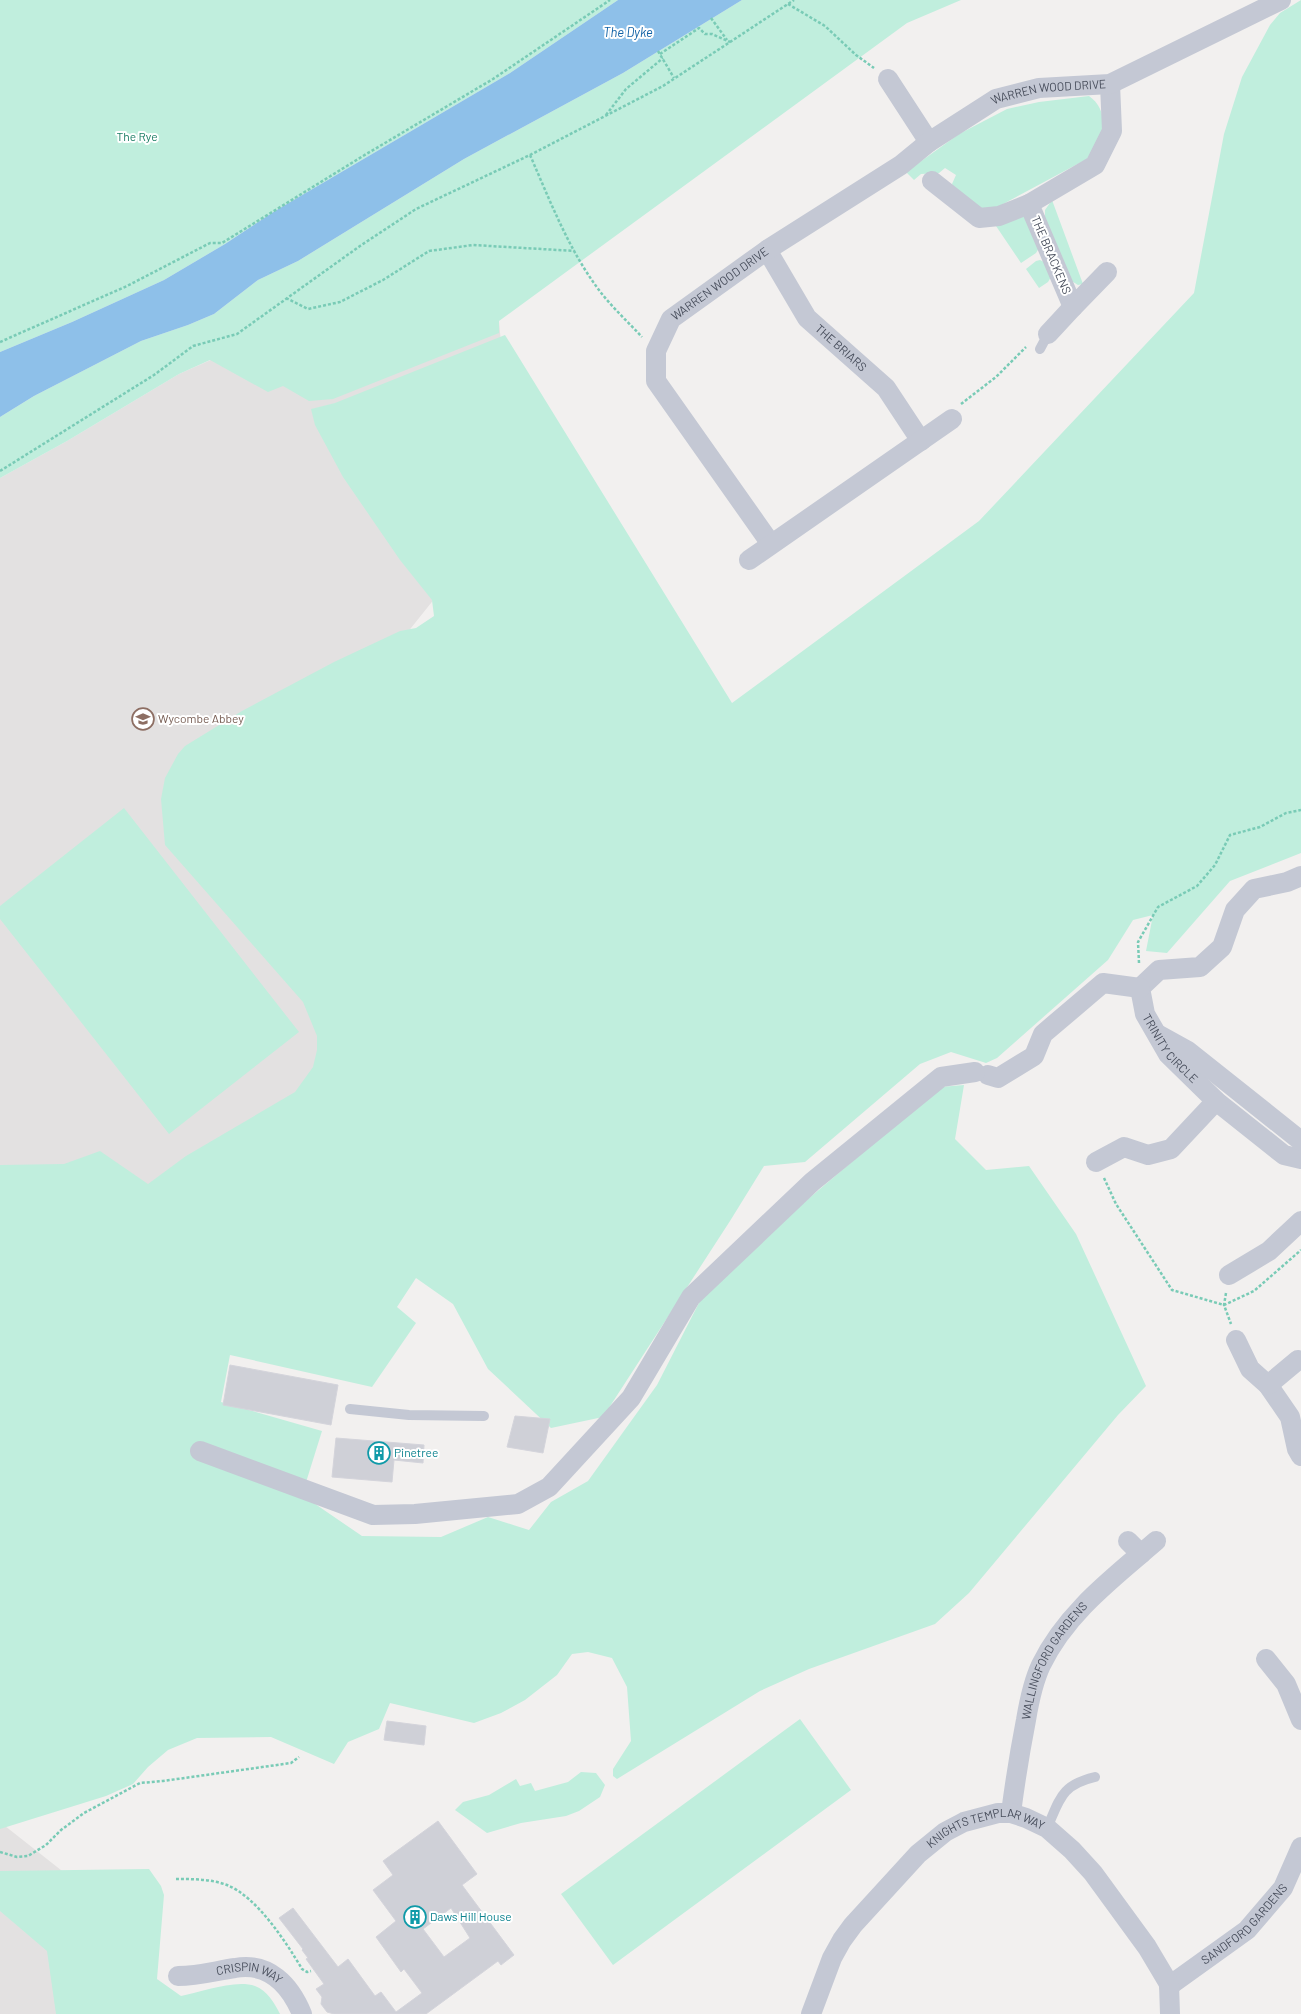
<svg xmlns="http://www.w3.org/2000/svg" width="1301" height="2014" font-family="Barlow,sans-serif">
	<rect width="100%" height="100%" fill="#f2f0ef"/>
	<path fill="#e3e1e1" d="M499,321L515,498L391,653L362,1056L155,1214L0,1243V478L67,441L179,374L238,348Z
		M0,1822L85,1889L86,2014H0Z"/>
	<path fill="#c0eedd" d="M0,0H618L510,73L275,211L225,244L164,280L72,322L0,352Z
		M742,0H961L907,23L499,321V333L333,399L309,401L283,386L268,392L210,360L179,374L67,441L0,478V417L34,396L141,341L188,325L214,314L258,280L298,261L464,159L623,73Z
		M1301,0V853L1230,881L1167,953L1146,951L1153,915L1133,920L1108,960L997,1058L986,1063L951,1052L920,1064L805,1162L764,1166L730,1221L603,1417L551,1428L488,1369L453,1304L416,1278L397,1307L416,1323L372,1387L230,1355L221,1402L322,1431L302,1495L362,1536L441,1537L488,1517L529,1530L551,1502L588,1481L657,1385L702,1297L781,1222L940,1087L964,1085L955,1139L986,1170L1029,1166L1076,1234L1146,1386L1118,1415L969,1593L935,1624L809,1669L760,1691L617,1779L613,1776V1769L631,1741L627,1687L612,1658L588,1652L572,1654L557,1675L525,1700L501,1713L474,1723L390,1703L379,1729L348,1742L334,1764L271,1737L197,1738L168,1750L148,1767L133,1784L106,1796L0,1829V1165L64,1164L100,1151L148,1184L186,1156L295,1092L313,1067L317,1050V1036L303,1002L165,845L161,799L165,778L178,754L185,746L242,711L334,662L400,631L416,628L434,616L432,600L400,560L343,477L315,425L311,409L335,403L505,335L732,703L979,521L1194,293L1224,134L1242,77L1270,25L1280,13Z
		M1089,96C1105,107 1106,126 1098,144C1096,149 1090,154 1087,159L992,210L983,211L956,194L952,184L956,175L945,168L939,173L921,174L914,180L906,172L959,134L1007,109L1039,102Z
		M1052,200L1083,284L1078,285L1070,280L1045,218V210Z
		M1025,216L1039,248L1036,253L1021,263L996,226Z
		M1040,260L1044,262L1051,277L1048,282L1039,288L1026,269L1036,261Z
		M124,808L299,1032L169,1134L0,919V906Z
		M800,1719L851,1790L613,1965L561,1894Z
		M581,1772L596,1773L605,1785L600,1797L579,1811L566,1816L521,1823L487,1833L455,1810L463,1802L489,1795L516,1779L520,1786L531,1783L535,1791L568,1782Z
		M149,1869L161,1886L164,1895L157,1979L181,1996C202,1992 235,1979 255,1986C267,1990 275,2004 280,2014H56L47,1951L0,1911V1871Z"/>
	<path fill="#8ec0e9" d="M618,0H742L623,73L464,159L298,261L258,280L214,314L188,325L141,341L34,396L0,417V352L72,322L164,280L225,244L275,211L510,73Z"/>
	<path fill="#cfd0d7" stroke="#d4d4db" fill-rule="evenodd" d="M230,1365L338,1385L331,1425L223,1405Z
		M515,1416L550,1419L543,1453L507,1447Z
		M336,1438L424,1445L423,1463L394,1460L392,1482L332,1477Z
		M387,1721L426,1726L424,1745L384,1740Z
		M438,1821L477,1874L462,1885L514,1955L501,1965L498,1961L426,2014H334L327,2012L321,2004L322,1997L316,1989L324,1984L306,1959L308,1958L302,1950L303,1949L279,1918L293,1908L338,1967L348,1959L375,1996L381,1992L396,2012L422,1993L404,1969L401,1972L376,1937L396,1921L373,1890L393,1875L383,1861ZM451,1908L470,1938L444,1957L423,1929Z"/>
	<g fill="none" stroke-linecap="round" stroke-linejoin="round">
		<path stroke="#79cbb6" stroke-width="2.5" stroke-dasharray="3 2" stroke-linecap="butt" d="M788,4L825,26L856,55L874,68
			M711,18L727,40
			M658,51L674,78
			M660,54L699,28L705,34H712L730,42
			M606,115L626,89L663,58
			M530,155C551,203 570,253 602,294C614,309 629,323 642,337
			M286,298L308,309L340,302L383,280L429,251L473,245L575,251
			M0,342L127,286L210,243H222L363,156L493,79L610,0
			M961,404L996,377L1026,347
			M0,471L154,375L193,346L237,334L360,246L416,209L530,155L663,86L794,0
			M1139,963L1138,942L1158,907L1197,886L1215,865L1230,835L1260,827L1286,813L1301,810
			M1104,1178L1116,1204L1172,1290L1224,1305L1254,1291L1301,1250
			M1226,1293L1224,1305L1231,1324
			M0,1852L17,1857L28,1856L46,1845L61,1830L84,1813L140,1783L163,1781L291,1763L299,1757
			M176,1879C193,1879 211,1879 227,1885C257,1897 286,1942 302,1969L307,1972L311,1971"/>
		<path stroke="#c4c8d4" stroke-width="10" d="M1040,349L1048,334
			M350,1409L409,1415L484,1416
			M1047,1828C1060,1799 1061,1785 1095,1777"/>
		<g stroke="#c4c8d4" stroke-width="20">
			<path d="M888,79L929,142"/>
			<path d="M932,181L979,218L999,216L1029,204"/>
			<path id="s1" d="M767,250L807,318L886,388L921,441"/>
			<path d="M1107,272L1073,307L1029,204L1095,165L1112,131L1110,84"/>
			<path d="M1048,334L1073,307"/>
			<path id="s2" d="M771,544L656,381V351L671,319L767,250L901,165L929,142L996,99L1039,88L1110,84L1281,0"/>
			<path d="M749,560L952,419"/>
			<path id="s3" d="M1301,876L1287,882L1254,889L1235,910L1222,947L1200,967L1159,970L1140,988L1145,1014L1168,1054L1216,1101L1284,1155L1301,1159"/>
			<path d="M1159,1035L1188,1051L1301,1141"/>
			<path d="M988,1075L998,1078L1034,1056L1043,1034L1103,983L1140,988"/>
			<path d="M1096,1162L1124,1147L1148,1155L1171,1149L1216,1101"/>
			<path d="M1229,1275L1269,1251L1301,1221"/>
			<path d="M1236,1340L1250,1369L1268,1385L1290,1417L1297,1449L1301,1456"/>
			<path d="M1268,1385L1298,1360"/>
			<path d="M200,1451L373,1515L415,1514L518,1504L549,1487L631,1398L691,1297L812,1182L941,1077L975,1072"/>
			<path d="M1128,1541L1141,1554"/>
			<path d="M1266,1659L1286,1684L1301,1720"/>
			<path id="s4" d="M1011,1813C1015,1782 1020,1751 1026,1720C1029,1702 1033,1682 1041,1665C1066,1613 1113,1578 1156,1541"/>
			<path id="s5" d="M178,1976C198,1976 215,1971 235,1968C269,1962 290,1985 302,2014"/>
			<path id="s6" d="M1169,1986L1247,1930L1283,1888L1301,1847"/>
			<path id="s7" d="M811,2014L832,1958L842,1940L853,1925L918,1854L945,1832L964,1822L998,1813H1011L1026,1818L1047,1828L1072,1850L1093,1873L1147,1947L1169,1984L1170,2014"/>
		</g>
	</g>
	<defs>
		<g id="school-ring" transform="scale(1.15)"><circle r="9.5" fill="#fff" stroke="#8d6e63" stroke-width="1.5"/><path d="M0-5L7-2L0 1L-7-2ZM-4 1L0 2.5L4 1V4Q0 6-4 4Z" fill="#8d6e63"/></g>
		<g id="building-ring" transform="scale(1.15)"><circle r="9.5" fill="#fff" stroke="#0f9aa8" stroke-width="1.5"/><path d="M-4-6H4V6H1V3H-1V6H-4ZM-2.5-4.3h1.7v1.8h-1.7ZM.8-4.3h1.7v1.8H.8ZM-2.5-1h1.7V.8h-1.7ZM.8-1h1.7V.8H.8Z" fill="#0f9aa8"/></g>
	</defs>
	<g fill-rule="evenodd">
		<use href="#school-ring" x="143" y="719"/>
		<use href="#building-ring" x="379" y="1453"/>
		<use href="#building-ring" x="415" y="1917"/>
	</g>
	<g text-anchor="middle" stroke-width="4" stroke-linejoin="round" paint-order="stroke">
		<g font-size="12" fill="#484e5c" stroke="#fff">
			<text dy="4" stroke="none"><textPath href="#s2" startOffset="711">WARREN WOOD DRIVE</textPath></text>
			<text transform="translate(1051 255) rotate(67)" y="4">THE BRACKENS</text>
			<text dy="4" stroke="none"><textPath href="#s2" startOffset="325">WARREN WOOD DRIVE</textPath></text>
			<text dy="4" stroke="none"><textPath href="#s1" startOffset="124">THE BRIARS</textPath></text>
			<text dy="4" stroke="none"><textPath href="#s3" startOffset="283">TRINITY CIRCLE</textPath></text>
			<text dy="4" stroke="none"><textPath href="#s4" startOffset="161">WALLINGFORD GARDENS</textPath></text>
			<text dy="4" stroke="none"><textPath href="#s7" startOffset="272">KNIGHTS TEMPLAR WAY</textPath></text>
			<text dy="4" stroke="none"><textPath href="#s6" startOffset="98">SANDFORD GARDENS</textPath></text>
			<text dy="4" stroke="none"><textPath href="#s5" startOffset="73">CRISPIN WAY</textPath></text>
		</g>
		<g font-size="12" fill="#1a7c63" stroke="#fff">
			<text x="137" y="141">The Rye</text>
		</g>
		<g font-size="12" fill="#785e54" stroke="#fff" text-anchor="start">
			<text x="158" y="723">Wycombe Abbey</text>
		</g>
		<g font-size="12" fill="#0d838f" stroke="#fff" text-anchor="start">
			<text x="394" y="1457">Pinetree</text>
			<text x="430" y="1921">Daws Hill House</text>
		</g>
		<g font-size="13" font-style="italic" fill="#1162a6" stroke="#fff">
			<text x="628" y="37">The Dyke</text>
		</g>
	</g>
</svg>
